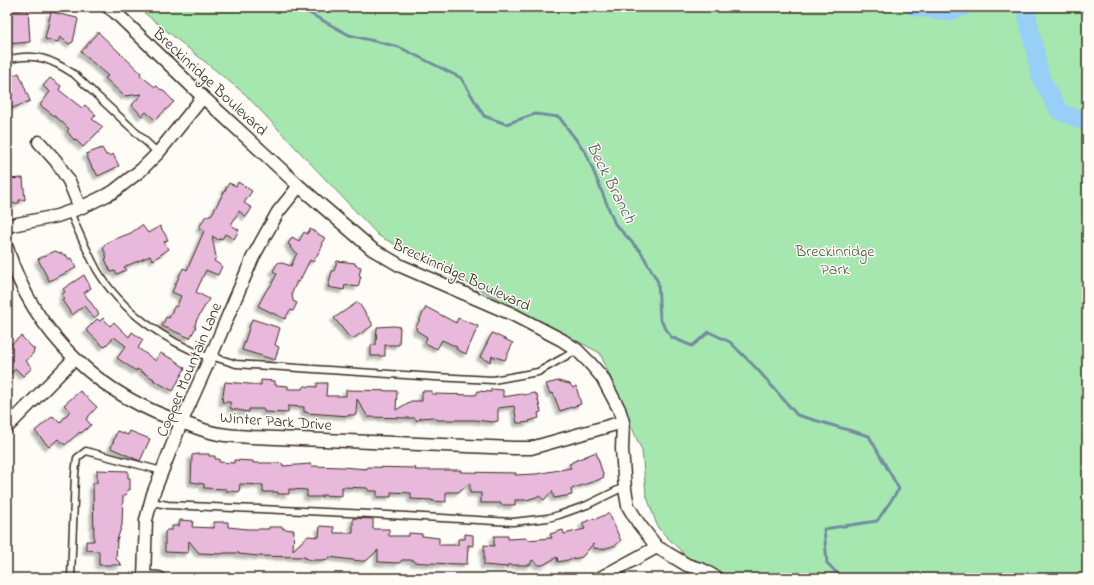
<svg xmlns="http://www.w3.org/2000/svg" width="1094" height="585" font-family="'Indie Flower',sans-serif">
	<defs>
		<filter id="shadow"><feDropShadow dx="-3.5" dy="3.5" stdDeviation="1" flood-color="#0004"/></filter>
	</defs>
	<rect width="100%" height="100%" fill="#fdfcf7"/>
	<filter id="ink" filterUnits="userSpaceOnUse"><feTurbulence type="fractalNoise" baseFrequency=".025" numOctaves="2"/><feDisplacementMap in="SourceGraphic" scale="8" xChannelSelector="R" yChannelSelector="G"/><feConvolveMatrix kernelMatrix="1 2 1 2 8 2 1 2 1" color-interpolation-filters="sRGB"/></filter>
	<g filter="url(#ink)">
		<path fill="#a6e7b0" stroke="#708867" d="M137,7H1087V578H731L695,565L658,528L646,494L642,451L600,353L379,236L245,94Z"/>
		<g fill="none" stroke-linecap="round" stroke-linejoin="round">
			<path stroke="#728da0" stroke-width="3" d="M303,7L309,13L349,35L399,47L461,78L484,116L506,124L535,114L559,117L586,153L615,224L641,252L658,282L660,319L671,337L692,346L709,332L730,342L758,370L797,415L869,436L899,489L877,521L824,529L827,563L842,578"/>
			<path stroke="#97cff6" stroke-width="18" d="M914,7L949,12L964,7
				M1023,7L1026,10L1041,79L1059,111L1087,123"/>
		</g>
		<path fill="#e9b9dc" stroke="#3b2a1e" filter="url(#shadow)" d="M28,9L30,42L7,44V12Z
			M51,12L77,18L78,19L73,42L69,44L60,37L58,42L45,39Z
			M98,32L141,73L140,75L155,87L157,86L161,90L162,89L174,102L155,120L146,112L142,116L132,105L142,94L124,96L105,78L108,76L81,52Z
			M19,73L30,101L10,109L9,107L7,108V83L9,81L12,76Z
			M50,78L61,86L59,90L82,108L85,105L96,115L92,119L103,127L83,147L75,139L74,140L67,131L69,129L61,121L40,105L50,92L43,86Z
			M102,148L106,155H108L109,156L113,154L119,166L98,176L94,169L93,170L86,154Z
			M23,178L25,200H19V203L7,204V179Z
			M238,182L252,191L244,203L252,208L246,217L239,211L231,225L239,230L234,239L225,234L222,239L220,238L219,240L212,236L216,257L214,261L222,266L218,275L206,270L196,292L209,299L196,321L195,327H196L190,338L162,326L166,317L169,318L174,307L177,306L181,296L172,292L183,268L187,270L204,231L199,228L205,217L212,214L229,183L236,186Z
			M142,225L148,233L160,226L166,236L168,240L164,242L169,249L153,260L150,256L124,267L126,270L117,274L115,271L111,272L105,259L107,258L103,247H104V245L110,241L131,233Z
			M310,229L325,238L321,244L323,245L313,262L310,260L299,282L297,281L292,293L293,301L297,303L293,311L290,310L285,319L258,306L267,289L270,287L277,274L273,271L277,264L279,262L291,266L297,253L290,248L291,246L288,244L292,237L299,241L304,232L307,234Z
			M55,251L67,256L69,259L71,258L76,268L49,281L38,259Z
			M337,261L355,263V265L361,267L359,276H361L358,287L345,285L344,290L328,287L332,271H334Z
			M84,275L91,288L84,293L99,314L94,318L84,306L72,315L62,300L64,298L62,295L65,292L63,289Z
			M358,302L372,323V326L354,338L349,337L334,318Z
			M426,307L456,323L458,318L478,326L466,354L456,349L457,347L442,340L437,349L425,343L427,337L417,331L416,327Z
			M103,318L110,326L114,322L129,337L132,332L143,340L138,348L156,361L160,353L173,359L185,368L173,391L153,380L154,379L137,369L136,371L117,358L126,346L114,337L104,347L86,330L97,319L100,321Z
			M252,319L280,328L275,345L279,347L275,360L242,350Z
			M394,326L400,327L399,345H385V356H371V345H376L377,327Z
			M492,333L513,343L505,360L492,356L490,362L480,357Z
			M21,336L35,350L33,351L34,352L26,361L32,368L23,376L16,369L7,376V348Z
			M261,380L275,381V385L288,386V389H302L305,386L317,387V383H327L326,396H346V390L397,391L396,410L411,401H422V391H432V394L476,395L478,391L491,392V389L503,390V397L522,394L523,395L534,393L537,395L541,412L538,413L539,418L529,421L530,422L522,423H517L514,406L498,408V421L492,422L475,420H438L432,417L421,418L417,421L415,418H408L368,417L357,399L356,415H349V416L307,413V412H304V407L288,406V413L264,412V409H249V412L231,409L230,402H222L225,382L261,385Z
			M558,381L570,384L573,388L576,386L581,404L560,411L553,393L550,394L546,384Z
			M80,391L97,407L86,419L91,425L81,433L80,432L65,445L58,439L49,447L35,431L53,416L60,423L70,411L64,405Z
			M117,431L128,435L130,431L150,439L140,461L111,448Z
			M596,452L604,477L598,480L571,489L572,495L554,498L552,491L544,500L539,496L527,500H515V505H501V503H481V493H470V483L458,492H446V502L432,501V500L411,499V493L391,492V497H377V491H369L367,488L342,487V496L322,495V497H307V490L289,489V494H278V492H263V485L240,484L239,492L230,491H226V489L204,488V484L191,482L192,455L198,454H209V456H215V459H219V462L234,463V460L253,461V463H278L283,464V466L311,464V466L342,467L367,469V467L416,468L415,470H461L460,472L516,473L515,475L536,474L571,468L569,464L572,463V462Z
			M97,470L128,471V478H130V490H127L126,495L123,496L122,525L117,540L116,559L122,565H99V551L86,550V541H94L93,483H97Z
			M609,513L621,541L616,545L600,550L598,548L595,549L593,544L582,557L558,562L557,557L543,565H539L532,560L530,565H507V567L484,565V545L494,546V536H508V539L527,538V540L552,538L550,534L563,530L564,534L585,529L582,523L595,518L596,519Z
			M353,518L373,519V529H389V536H409V533L422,534V536L439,538V545H458V539H465V534L473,535V546L468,545L467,564H461L426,563L414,562V560H402L399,563L378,562V550L366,561H361L329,557V559L322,560H311L305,558V557L258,556L239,554V553H223L222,554L199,553L189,541L188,553L165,552V532L167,530H172V526H179L180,520L193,521L192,527L214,528V522H228V527L247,529H269V527H283V529L294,530L293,550L308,536L319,537L320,526L334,527V533H353Z"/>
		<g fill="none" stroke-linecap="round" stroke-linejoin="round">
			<g stroke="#3b2a1e" stroke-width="9">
				<path id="lane" d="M7,60C35,52 51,59 74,74L158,153
					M70,212C78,231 87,251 97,270C122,312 165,341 210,358
					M211,356L236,364L435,377L493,380L538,372L577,350
					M151,502L168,505L370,514L513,522L548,518L559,515L587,505L624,487
					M71,578L75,474L77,458L86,451L162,471"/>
			</g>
			<g stroke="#3b2a1e" stroke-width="15">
				<path id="street" d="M108,7L115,12L203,97L299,186L372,249L401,266L512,314L562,340L577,350L589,362L602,377L619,409L623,422L622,449L625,489L628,506L639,524L657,547L687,565L703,570L717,578
					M39,142L56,161L69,181L80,208
					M7,226L57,216L80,208L113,192L141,170L158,153L203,97
					M7,248C34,335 101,397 187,424C197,428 208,432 219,434C230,436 241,436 252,437L514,448H531L623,422
					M8,426L74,359
					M144,577L159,578
					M144,578L146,520L153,494L181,423L211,356L253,257L278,212L299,186
					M600,578L657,547"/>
			</g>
			<use href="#lane" stroke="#fdfcf7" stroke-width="6"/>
			<use href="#street" stroke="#fdfcf7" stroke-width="12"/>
		</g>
	</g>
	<g text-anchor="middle" stroke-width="3" stroke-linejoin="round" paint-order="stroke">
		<g font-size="16" fill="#3b2a1e" stroke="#fdfcf7">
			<text transform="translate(211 81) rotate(43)" y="6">Breckinridge Boulevard</text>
			<text transform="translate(462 274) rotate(25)" y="6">Breckinridge Boulevard</text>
			<text transform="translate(188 369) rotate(-67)" y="6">Copper Mountain Lane</text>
			<text transform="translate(276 420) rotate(4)" y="6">Winter Park Drive</text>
		</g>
		<g font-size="16" fill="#565942" stroke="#fdfcf7">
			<text x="835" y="256">Breckinridge<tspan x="835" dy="18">Park</tspan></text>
		</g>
		<g font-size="17" font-style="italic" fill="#575c5f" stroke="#fdfcf7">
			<text transform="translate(612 182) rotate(63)" y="6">Beck Branch</text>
		</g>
	</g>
	<rect width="1094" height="585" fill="none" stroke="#fdfcf7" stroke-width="24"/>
	<rect x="12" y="12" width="1070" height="561" fill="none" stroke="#3b2a1e" stroke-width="1.5" filter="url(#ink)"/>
</svg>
